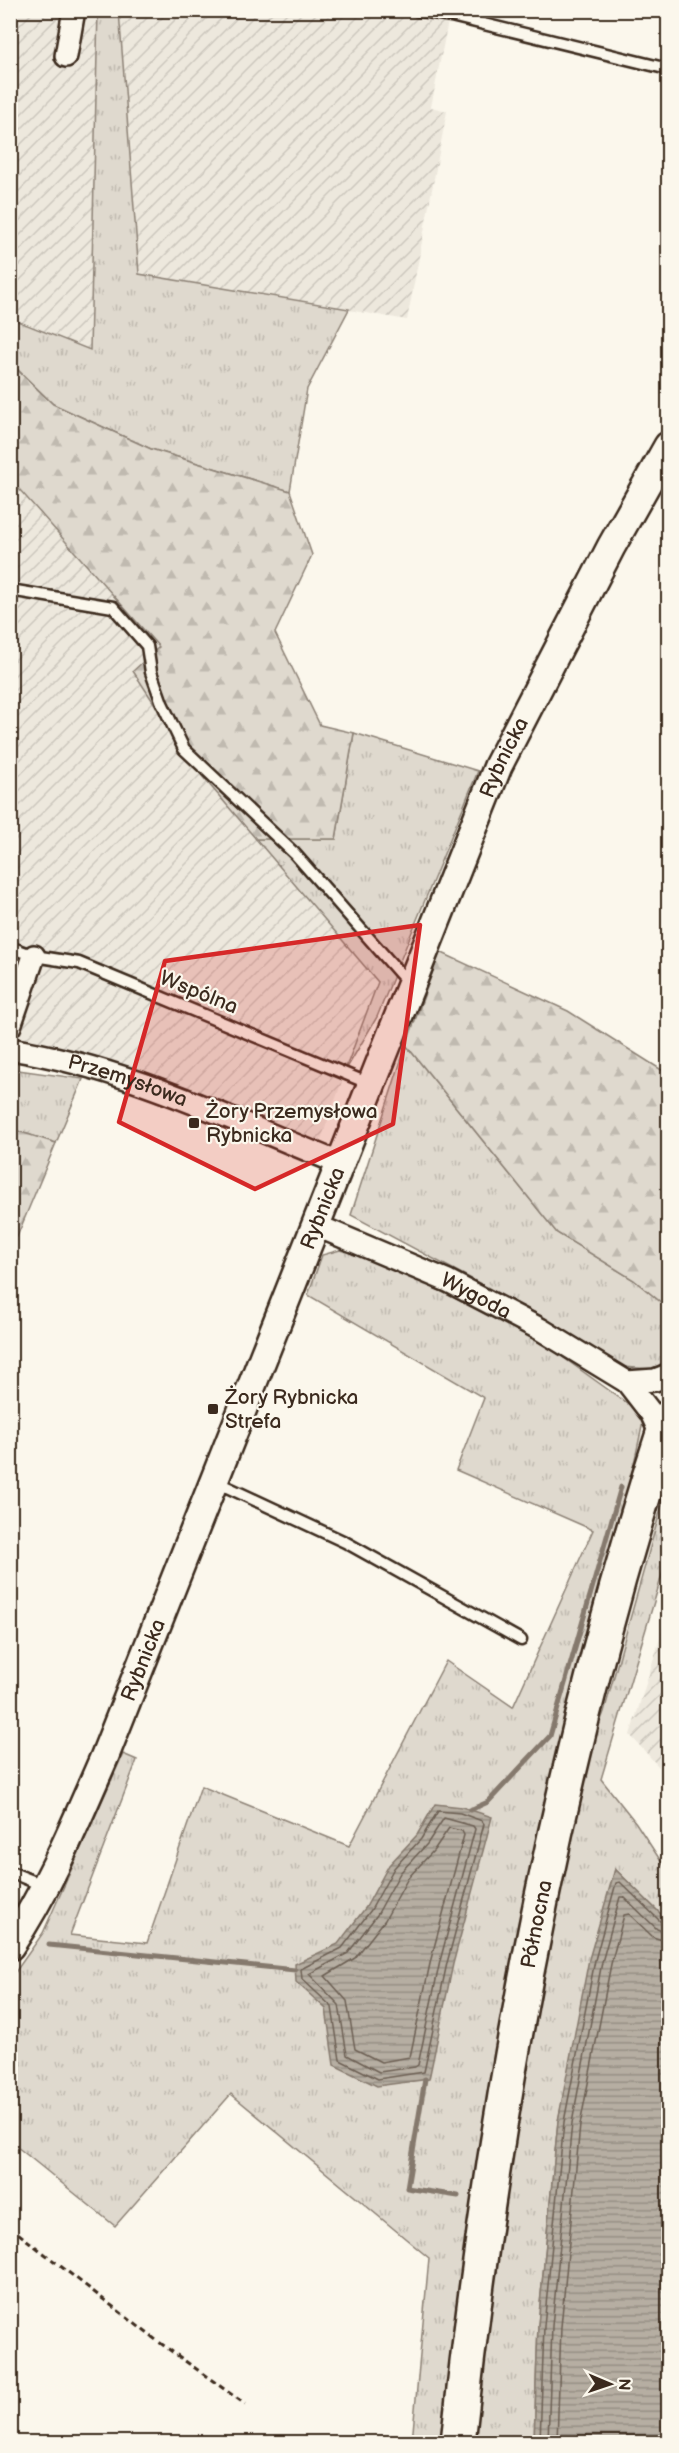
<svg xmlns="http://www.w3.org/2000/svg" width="679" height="2453" font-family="'Balsamiq Sans',sans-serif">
	<defs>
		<pattern id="industrial-furrows" width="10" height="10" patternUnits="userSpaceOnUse" patternTransform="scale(1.5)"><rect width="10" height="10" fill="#ede8dd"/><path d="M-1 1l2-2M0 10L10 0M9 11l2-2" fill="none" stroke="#ccc7bd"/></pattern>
		<pattern id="grass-tufts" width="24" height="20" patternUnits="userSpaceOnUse" patternTransform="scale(1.5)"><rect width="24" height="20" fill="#dfd9ce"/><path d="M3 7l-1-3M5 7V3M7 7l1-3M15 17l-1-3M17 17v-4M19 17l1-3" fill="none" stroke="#c0bab0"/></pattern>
		<pattern id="forest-firs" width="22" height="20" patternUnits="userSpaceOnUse" patternTransform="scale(1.5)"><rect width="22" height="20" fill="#dfd9ce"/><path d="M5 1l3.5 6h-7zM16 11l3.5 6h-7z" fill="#c0bab0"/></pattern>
		<pattern id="water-rules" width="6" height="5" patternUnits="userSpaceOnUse" patternTransform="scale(1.5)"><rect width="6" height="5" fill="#b6aea2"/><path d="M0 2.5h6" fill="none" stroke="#958e83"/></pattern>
	</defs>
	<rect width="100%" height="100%" fill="#fbf7ec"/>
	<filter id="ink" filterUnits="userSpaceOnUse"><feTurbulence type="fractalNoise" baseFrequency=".0167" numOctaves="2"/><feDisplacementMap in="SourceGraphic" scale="12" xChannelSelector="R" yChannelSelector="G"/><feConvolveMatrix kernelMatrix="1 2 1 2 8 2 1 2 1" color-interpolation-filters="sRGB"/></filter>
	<g filter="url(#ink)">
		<path fill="url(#industrial-furrows)" d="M19,11H98L90,351L11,317L10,34Z
			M119,11H450L431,107L447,111L407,320L139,274Z
			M10,480L159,648L133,672L202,776L378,982L319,1145L103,1061L11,1057Z
			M668,1613V1777L630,1735Z"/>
		<path fill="url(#grass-tufts)" stroke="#8d8276" stroke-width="1.5" d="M98,10L119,11L139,274L349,309L307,389L290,491L151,449L53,404L11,363L10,318L90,350Z
			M354,733L478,771L377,1017L344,1073L378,982L256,839H336Z
			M406,1045L557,1233L634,1280L668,1308V1359L653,1369L621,1367L543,1317L351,1215Z
			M11,1069L83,1079L56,1143L11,1129Z
			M340,1250L384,1263L540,1341L631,1406L643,1422L619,1533L445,2442H412L429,2258L231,2094L115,2226L11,2142V1978L43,1933L123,1754L137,1760L70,1935L147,1943L201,1786L349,1846L446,1661L513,1707L593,1530L456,1470L484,1398L308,1295L322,1255Z
			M668,1490V1555L601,1779L636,1823L668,1872V1921L615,1869L558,2121L538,2325L534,2442H471L495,2210L583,1767L604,1712L665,1494Z"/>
		<path fill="url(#forest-firs)" stroke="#8d8276" stroke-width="1.5" d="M10,363L53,404L151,449L290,491L312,555L275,633L320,725L354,733L336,839H256L202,776L133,671L159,647L11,480Z
			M440,952L568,1011L668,1074V1308L634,1280L557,1233L406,1045Z
			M11,1129L56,1143L11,1251L10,1129Z"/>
		<path fill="url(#water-rules)" stroke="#85796d" stroke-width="1.5" d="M435,1804L462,1807L492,1817L453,1964L429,2079L377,2086L334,2065L326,2009L296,1982L295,1964L338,1944L366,1907L389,1865L417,1835Z
			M615,1869L668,1921V2442H534L538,2325L558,2121L589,1959Z"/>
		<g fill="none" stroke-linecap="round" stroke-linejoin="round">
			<path stroke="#6c5f53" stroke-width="1.5" d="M438,1811L460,1813L482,1821L484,1824L447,1963L424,2072L378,2079L340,2060L332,2007L302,1979L301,1969L342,1948L371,1910L394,1868L421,1839Z
				M444,1818L473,1826L475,1829L440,1961L418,2065L415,2067L379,2072L347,2055L339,2005L309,1974L348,1953L377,1915L400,1873L427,1844Z
				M449,1828L462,1831L464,1835L431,1959L410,2057L381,2062L355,2049L347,2001L325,1976L355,1958L385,1920L408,1878L434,1850Z
				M540,2442L544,2326L564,2122L595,1960L616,1883L620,1882L662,1923L668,1925
				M548,2442L552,2326L572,2123L602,1962L620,1897H624L657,1929L668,1933
				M557,2442L561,2327L580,2125L611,1964L624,1915L629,1914L653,1937L668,1942"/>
			<path stroke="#85796d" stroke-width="5" d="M470,1810L488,1802L550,1736L621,1487
				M49,1945L295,1970
				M425,2079L407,2188L458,2196"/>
			<g stroke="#3b2a1e" stroke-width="15">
				<path id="service" d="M416,10L451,16L668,69
					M10,590L113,607L147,646L151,672L162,703L184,749L295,854L409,984
					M10,947L34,956L79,963L370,1084
					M214,1481L345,1542L521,1640
					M10,1872L45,1886"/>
			</g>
			<g stroke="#3b2a1e" stroke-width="26">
				<g id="minor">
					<path d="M66,56L74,10"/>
					<path d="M10,1026L34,956"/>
					<path id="s1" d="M10,1049C125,1067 232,1120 339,1163"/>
					<path id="s2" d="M315,1225L448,1281L540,1329L627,1382L651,1413L662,1437"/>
					<path d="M627,1382L655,1380L668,1375"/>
				</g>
			</g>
			<g stroke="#3b2a1e" stroke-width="32">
				<g id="tertiary">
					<path id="s3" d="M10,1946C49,1888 76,1822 104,1758L498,766L611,547L668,446"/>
				</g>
			</g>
			<g stroke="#3b2a1e" stroke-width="38">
				<g id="primary">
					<path id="s4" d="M458,2442C495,2096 559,1750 668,1418"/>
				</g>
			</g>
			<path stroke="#3b2a1e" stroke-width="3" stroke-dasharray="6 4.5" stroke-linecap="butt" d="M10,2227L156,2340L245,2404"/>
			<use href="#service" stroke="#fbf7ec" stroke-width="10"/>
			<use href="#minor" stroke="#fbf7ec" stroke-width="21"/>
			<use href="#tertiary" stroke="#fbf7ec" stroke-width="27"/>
			<use href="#primary" stroke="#fbf7ec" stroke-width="33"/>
		</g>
	</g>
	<path fill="#d62828" fill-opacity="0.2" stroke="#d62828" stroke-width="4.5" stroke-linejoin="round" d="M420,925L393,1124L255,1189L119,1122L165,961Z"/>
	<g fill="#3b2a1e" stroke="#fbf7ec" stroke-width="2">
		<rect x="188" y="1117" width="12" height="12" rx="3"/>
		<rect x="207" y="1403" width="12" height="12" rx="3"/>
	</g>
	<g text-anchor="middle" stroke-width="4.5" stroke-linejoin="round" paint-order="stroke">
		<g font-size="21" fill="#3b2a1e" stroke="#fbf7ec">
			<text dy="7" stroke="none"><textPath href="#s3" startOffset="1288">Rybnicka</textPath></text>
			<text transform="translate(199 992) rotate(22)" y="7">Wspólna</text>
			<text dy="7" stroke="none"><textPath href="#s1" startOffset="122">Przemysłowa</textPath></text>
			<text dy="7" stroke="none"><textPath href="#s3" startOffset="802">Rybnicka</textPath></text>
			<text dy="7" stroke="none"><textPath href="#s2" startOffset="176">Wygoda</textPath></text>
			<text dy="7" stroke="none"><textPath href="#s3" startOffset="316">Rybnicka</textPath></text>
			<text dy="7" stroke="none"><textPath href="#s4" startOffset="524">Północna</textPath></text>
		</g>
		<g font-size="21" fill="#3b2a1e" stroke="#fbf7ec" text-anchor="start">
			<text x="206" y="1118">Żory Przemysłowa<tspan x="206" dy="24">Rybnicka</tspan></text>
			<text x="225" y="1404">Żory Rybnicka<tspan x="225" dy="24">Strefa</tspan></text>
		</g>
	</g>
	<rect width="679" height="2453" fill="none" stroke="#fbf7ec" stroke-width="36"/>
	<rect x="18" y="18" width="643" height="2417" fill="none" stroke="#3b2a1e" stroke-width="2" filter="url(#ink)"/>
	<g transform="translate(610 2384) rotate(92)" stroke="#fbf7ec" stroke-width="4.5" paint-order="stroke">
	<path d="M0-4.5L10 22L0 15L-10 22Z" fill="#3b2a1e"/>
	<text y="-9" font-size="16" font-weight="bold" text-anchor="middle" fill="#3b2a1e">N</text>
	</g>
</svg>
